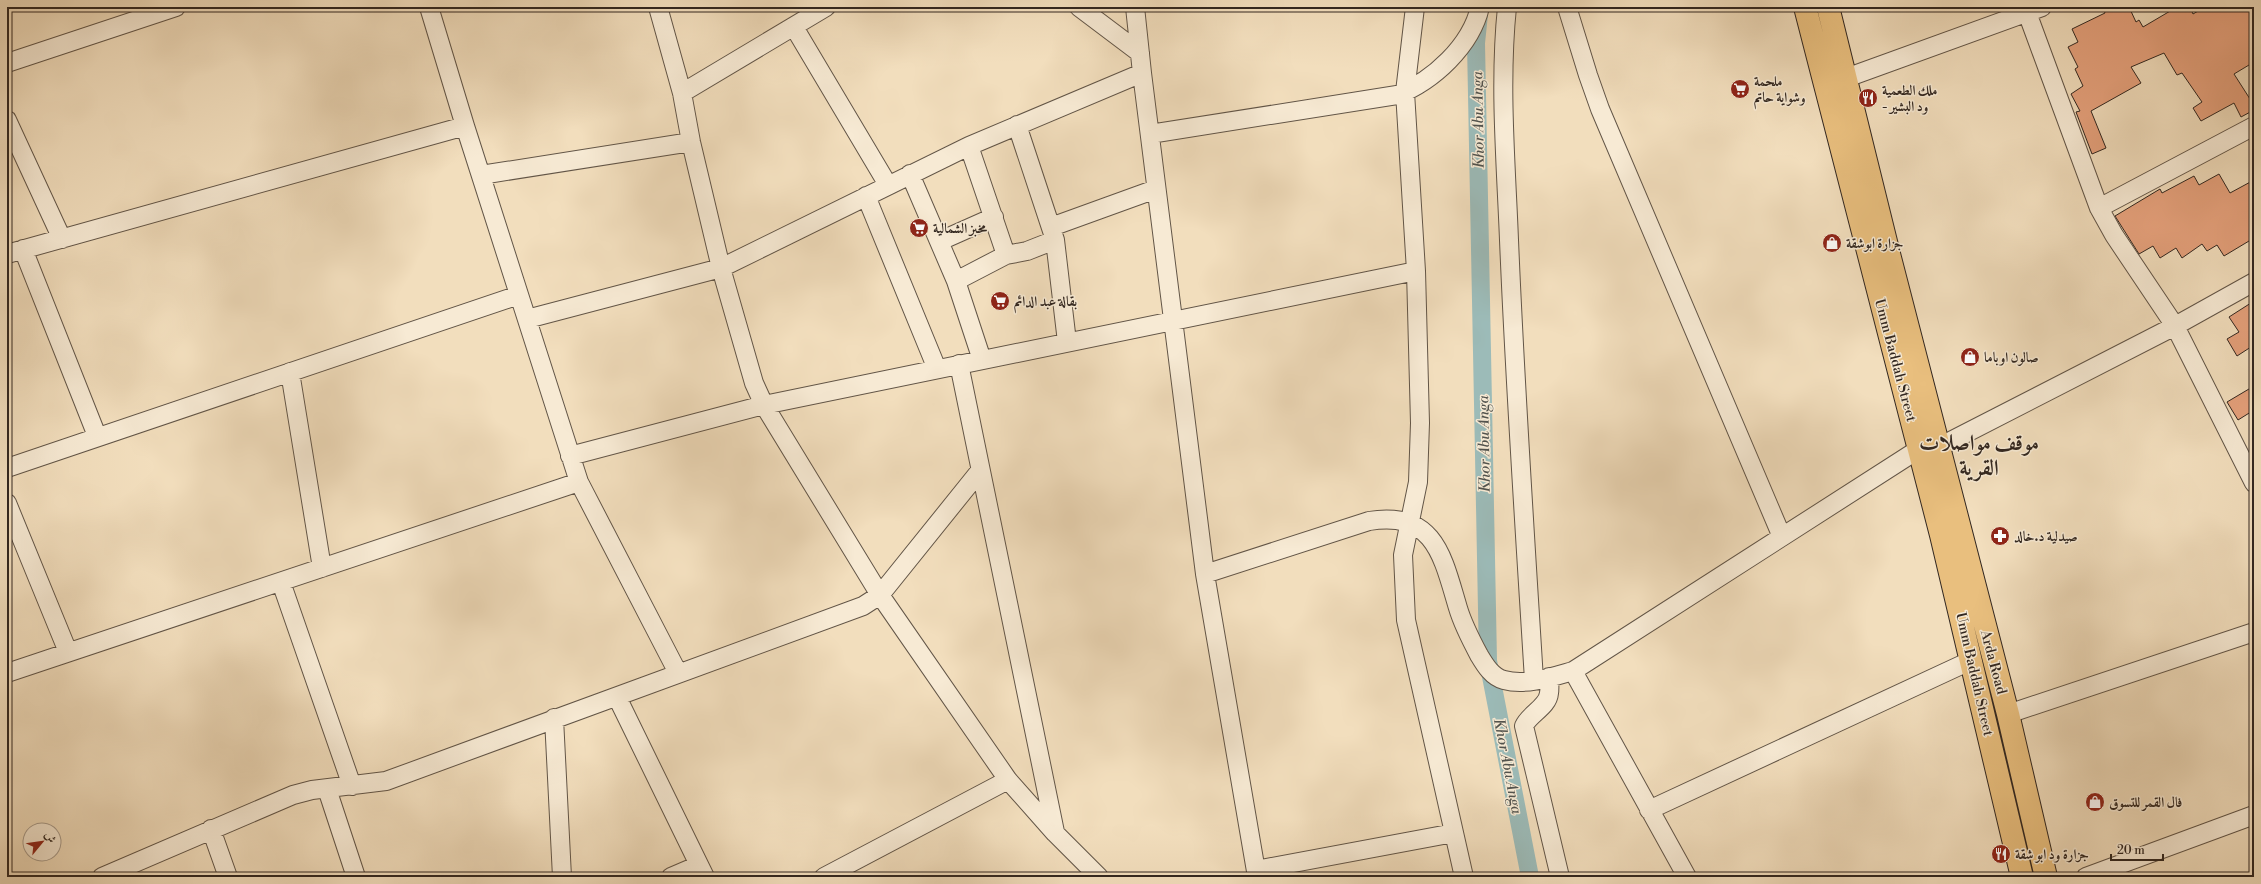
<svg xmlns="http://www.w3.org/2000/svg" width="2261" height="884" font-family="'Libre Bodoni',Amiri,serif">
	<rect width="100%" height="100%" fill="#f2debd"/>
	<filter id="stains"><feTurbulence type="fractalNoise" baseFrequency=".005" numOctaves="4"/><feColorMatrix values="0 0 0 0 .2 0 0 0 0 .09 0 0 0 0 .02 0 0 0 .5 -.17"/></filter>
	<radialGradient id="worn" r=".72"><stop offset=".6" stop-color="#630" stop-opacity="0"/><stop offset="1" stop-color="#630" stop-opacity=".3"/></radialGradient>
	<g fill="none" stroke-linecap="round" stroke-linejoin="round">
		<path stroke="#9cbbb8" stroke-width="18" d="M1479,14L1476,43L1488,661L1530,877"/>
	</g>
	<path fill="#e5a17c" stroke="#322720" d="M2103,7H2129L2136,22L2139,20L2143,27L2177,7H2190L2193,14L2205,7H2254V62L2234,74L2250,99L2254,110L2241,117L2234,103L2201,121L2193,108L2202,102L2182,73L2177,75L2164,53L2131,67L2141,83L2091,111L2106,148L2092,154L2076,112L2080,111L2071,94L2083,86L2075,69L2078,67L2068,47L2078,42L2072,29L2105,13Z
		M2219,174L2230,193L2254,180V238L2224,256L2217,245L2207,251L2202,244L2182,258L2176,248L2160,258L2153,246L2139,254L2115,216L2160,189L2162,193L2194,176L2199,185Z
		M2254,301V345L2237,356L2227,339L2239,332L2229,317Z
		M2254,386V410L2238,420L2227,402Z"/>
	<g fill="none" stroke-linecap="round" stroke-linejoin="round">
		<g stroke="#625547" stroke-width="20">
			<path id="minor" d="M429,7L465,126L579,482L678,673
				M658,7L682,93L691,142L721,268L754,383L764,405L880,595L1008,780L1055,833L1099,877
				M1079,7L1140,53
				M1135,7L1142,73L1205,574L1257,877
				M1415,7L1405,92L1416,271L1420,423L1418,482L1403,555L1406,620L1464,877
				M1507,7C1499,84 1506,163 1509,240C1515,387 1525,534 1534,680
				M1567,7L1588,75L1600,109L1782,537
				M2025,7L2099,208L2114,235L2175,326L2254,483
				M794,27L888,185
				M7,63L176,7
				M1846,78L2042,7
				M682,93L826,7
				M7,120L62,239
				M1017,125L1055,240L1067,342
				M1150,134L1397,95C1433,81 1471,46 1480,7
				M969,146L1006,255
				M910,174L956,281L982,360
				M481,175L691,142
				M866,196L937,369
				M2099,208L2254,126
				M1051,227L1156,189
				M940,241L994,217
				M23,249L97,436
				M7,254L465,126
				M956,281L1006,255L1027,251L1055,240
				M527,319L721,268L969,146L1142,73
				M959,364L1055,832
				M290,372L322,568
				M1939,447L2175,326L2254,282
				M570,456L764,405L1416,271
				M7,468L519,295
				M7,503L68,652
				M1205,574L1369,521C1435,510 1443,558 1458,608C1463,625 1471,640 1479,655C1485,665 1492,677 1504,680C1526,686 1552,677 1573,671L1919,449
				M281,582L352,786
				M1573,671L1687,877
				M7,673L579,482
				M1549,677C1549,682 1550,688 1549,693C1548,707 1529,714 1524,726L1560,877
				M617,697L705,877
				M2008,714L2254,632
				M554,718L562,877
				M327,789L356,877
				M1649,810L1972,660
				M211,829L228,877
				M1256,870L1454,833
				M102,877L293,795L312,790L386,781L863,606L880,595L979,472
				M671,877L699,865
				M824,877L1008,780
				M2086,877L2254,815"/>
		</g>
		<g stroke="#322720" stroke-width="24">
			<path id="major" d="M1805,7L1941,535L2022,877
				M1828,7L1889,254L2008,714L2046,877"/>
		</g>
		<use href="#minor" stroke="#f7ead4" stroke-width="18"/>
		<use href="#major" stroke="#e9bf7e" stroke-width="22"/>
	</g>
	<defs>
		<g id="supermarket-disc" transform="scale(1)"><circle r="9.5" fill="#8f2418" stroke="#f7ead4"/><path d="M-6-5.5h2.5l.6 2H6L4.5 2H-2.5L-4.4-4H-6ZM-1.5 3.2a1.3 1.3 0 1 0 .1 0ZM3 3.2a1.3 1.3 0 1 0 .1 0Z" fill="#fff"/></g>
		<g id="restaurant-disc" transform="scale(1)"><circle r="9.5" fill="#8f2418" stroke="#f7ead4"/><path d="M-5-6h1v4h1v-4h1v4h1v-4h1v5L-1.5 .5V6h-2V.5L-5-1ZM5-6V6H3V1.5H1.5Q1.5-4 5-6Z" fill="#fff"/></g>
		<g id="shop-disc" transform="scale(1)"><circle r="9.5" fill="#8f2418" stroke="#f7ead4"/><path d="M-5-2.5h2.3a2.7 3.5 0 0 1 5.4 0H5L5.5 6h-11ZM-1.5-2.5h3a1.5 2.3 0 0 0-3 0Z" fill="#fff"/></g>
		<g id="pharmacy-disc" transform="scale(1)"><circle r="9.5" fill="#8f2418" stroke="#f7ead4"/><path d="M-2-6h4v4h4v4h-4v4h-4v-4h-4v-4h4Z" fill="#fff"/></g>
	</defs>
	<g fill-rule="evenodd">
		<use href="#supermarket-disc" x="1740" y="89"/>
		<use href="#restaurant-disc" x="1868" y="98"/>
		<use href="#supermarket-disc" x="919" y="228"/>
		<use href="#shop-disc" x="1832" y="243"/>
		<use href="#supermarket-disc" x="1000" y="301"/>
		<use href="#shop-disc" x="1970" y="357"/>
		<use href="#pharmacy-disc" x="2000" y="536"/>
		<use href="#shop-disc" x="2095" y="802"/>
		<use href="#restaurant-disc" x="2001" y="854"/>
	</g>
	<g text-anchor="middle" stroke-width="3" stroke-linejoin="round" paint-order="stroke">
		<g font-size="14" font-weight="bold" fill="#322720" stroke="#f7ead4" text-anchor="start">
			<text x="1754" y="86">ملحمة<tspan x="1754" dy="16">وشواية حاتم</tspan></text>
			<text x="1882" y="95">ملك الطعمية<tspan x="1882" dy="16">- ود البشير</tspan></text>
			<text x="933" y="233">مخبز الشمالية</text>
			<text x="1846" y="248">جزارة ابوشقة</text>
			<text x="1014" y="306">بقالة عبد الدائم</text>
			<text x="1984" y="362">صالون اوباما</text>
			<text x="2014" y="541">صيدلية د.خالد</text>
			<text x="2109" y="807">فال القمر للتسوق</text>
			<text x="2015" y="859">جزارة ود ابو شقة</text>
		</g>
		<g font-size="14" fill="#322720" stroke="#f7ead4">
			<text transform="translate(1896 360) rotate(75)" y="5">Umm Baddah Street</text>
			<text transform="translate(1994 662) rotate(75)" y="5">Arda Road</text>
			<text transform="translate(1975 674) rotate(77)" y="5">Umm Baddah Street</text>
		</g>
		<g font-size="15" font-style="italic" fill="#52534e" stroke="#f7ead4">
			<text transform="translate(1478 120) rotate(-91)" y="5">Khor Abu Anga</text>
			<text transform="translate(1484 444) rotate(-91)" y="5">Khor Abu Anga</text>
			<text transform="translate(1508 766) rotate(79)" y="5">Khor Abu Anga</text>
		</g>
		<g font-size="22" font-weight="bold" fill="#322720" stroke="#f7ead4">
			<text x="1979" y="450">موقف مواصلات<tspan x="1979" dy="25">القرية</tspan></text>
		</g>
	</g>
	<rect width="2261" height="884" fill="none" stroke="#f2debd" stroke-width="24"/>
	<rect x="8" y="8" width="2245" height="868" fill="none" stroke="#322720" stroke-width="2"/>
	<rect x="12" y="12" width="2237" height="860" fill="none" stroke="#322720"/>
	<g transform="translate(42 842) rotate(61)"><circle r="19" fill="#f7ead4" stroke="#a89c8c"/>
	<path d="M0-3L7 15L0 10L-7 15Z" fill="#8f2418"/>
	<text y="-6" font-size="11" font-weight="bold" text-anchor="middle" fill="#322720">ش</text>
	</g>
	<path d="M2111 854v6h52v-6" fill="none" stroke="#322720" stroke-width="2"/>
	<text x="2117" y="854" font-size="12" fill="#322720" stroke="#f7ead4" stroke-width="3" paint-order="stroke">20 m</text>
	<rect width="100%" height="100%" filter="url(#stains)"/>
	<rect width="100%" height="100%" fill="url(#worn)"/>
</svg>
